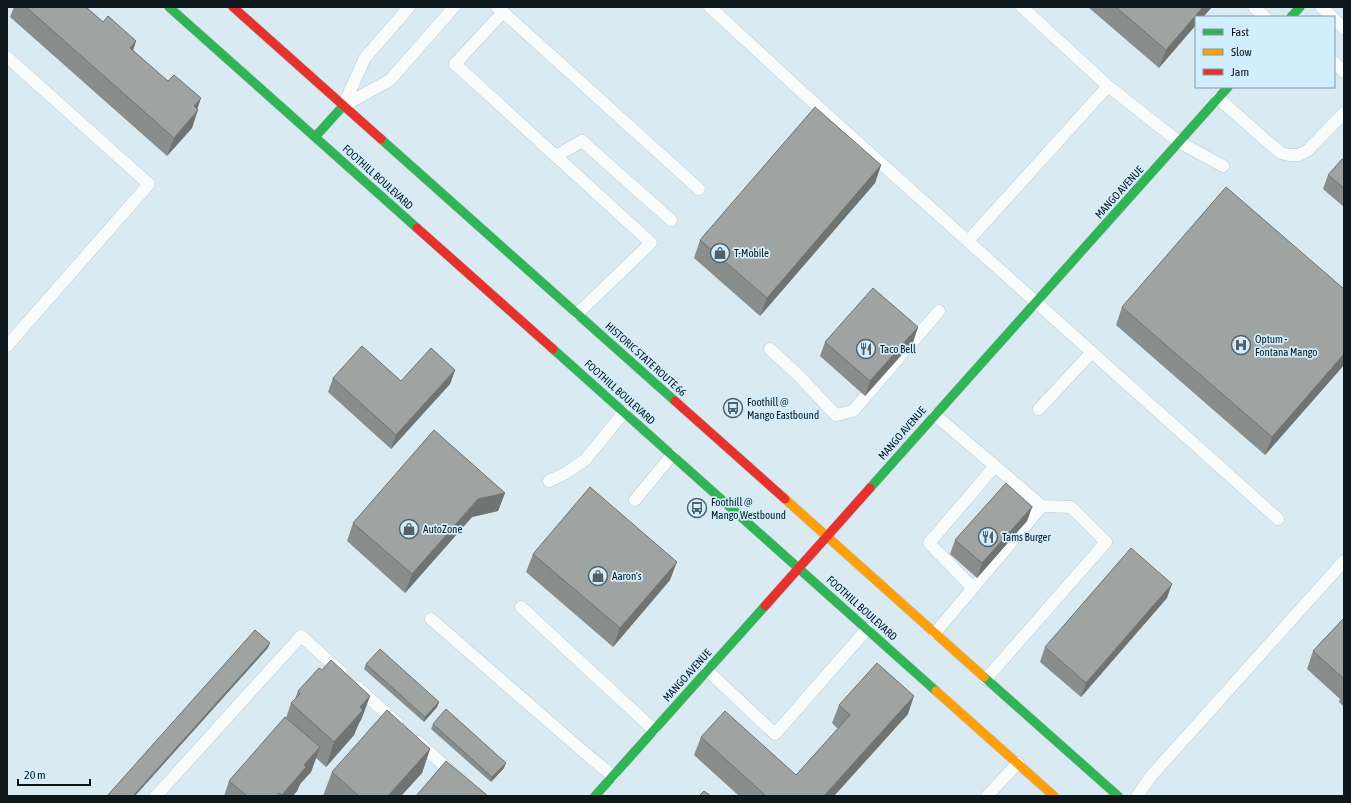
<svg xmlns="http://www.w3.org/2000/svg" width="1351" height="803" font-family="'Asap Condensed',sans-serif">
	<rect width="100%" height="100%" fill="#daeaf2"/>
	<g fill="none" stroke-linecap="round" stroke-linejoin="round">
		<g stroke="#bbc7ce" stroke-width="13">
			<path id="lane" d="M497,7L503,12L455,64L651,243L577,314
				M710,7L826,114L1278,519
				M1254,7L1265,17
				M1321,7L1332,17
				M503,12L699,189
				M1334,19L1344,28
				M7,57L149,184L7,346
				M1334,62L1344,72
				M1108,86L1179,142L1223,166
				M1218,98L1270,144L1281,153L1289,155H1299L1308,150L1344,113
				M343,106L390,80L454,7
				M343,106L365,58L409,7
				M556,156L582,141L671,220
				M968,241L1108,86L1022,7
				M770,349L797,374L836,415L853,411L939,311
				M1039,409L1092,352
				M935,415L1042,506L1071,507L1106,542L986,679
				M549,481L566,473L585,460L624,412
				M635,500L672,455
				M973,588L929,543L995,466
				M521,607L654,730
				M431,619L592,759L613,776
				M935,633L1042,506
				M707,670L775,734L867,629
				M357,687L397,723
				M418,742L478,796
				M156,796L301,636L341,672
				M987,796L1018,763
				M1137,796L1152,775L1344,561"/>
		</g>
		<g stroke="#bbc7ce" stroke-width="10">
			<path id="fast" d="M169,7L417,228
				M1291,17L1300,7
				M315,137L343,106
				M381,139L675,401
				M553,349L936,691
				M870,488L1228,87
				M984,677L1118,796
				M595,796L765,606"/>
		</g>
		<g stroke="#bbc7ce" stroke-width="10">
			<path id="slow" d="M785,499L984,677
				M936,691L1054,796"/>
		</g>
		<g stroke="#bbc7ce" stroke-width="10">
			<path id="jam" d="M233,7L381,139
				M417,228L553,349
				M675,401L785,499
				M765,606L870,488"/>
		</g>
		<use href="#lane" stroke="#f9fcfd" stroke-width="12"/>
		<use href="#fast" stroke="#30b455" stroke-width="9"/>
		<use href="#slow" stroke="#ff9f0a" stroke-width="9"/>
		<use href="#jam" stroke="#e5322d" stroke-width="9"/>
	</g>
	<path fill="#898d8c" d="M14,7H86L103,22L136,41L133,50L197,109L192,128L167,156L10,17Z
		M1088,7H1212L1203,17H1196L1159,68Z
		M1344,159V207L1323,189L1328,175Z
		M881,165L875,183L760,316L694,258L700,240Z
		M1344,289V365L1265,455L1116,325L1122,307Z
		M918,327L913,342L865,396L820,356L825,342Z
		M455,370L450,384L391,449L328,392L333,378L401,381Z
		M505,493L498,511L472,517L405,593L347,541L353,523Z
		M1032,507L1027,521L977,578L950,554L955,540Z
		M533,554L670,580L613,647L526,572Z
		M1167,598L1081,697L1040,662L1045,647Z
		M1344,618V707L1339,702L1340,699L1307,669L1313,651Z
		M366,664L439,702L437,707L424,722L364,669Z
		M298,691L370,696L361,720L359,723L354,735L326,767L316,758L311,772L300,784L297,791L293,796H224L229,781L286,718L291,703L295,699Z
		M839,705L908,714L834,796H739L694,755L701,737L796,775L838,729L832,723Z
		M433,724L504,768L491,782L431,729Z
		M430,749L422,773L401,796H323L332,772Z"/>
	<path fill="#6f7372" d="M1203,7H1212L1203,17H1196V25L1159,68L1166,50Z
		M136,41L130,60V48Z
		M201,98L196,113L198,110L192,128L167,156L174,138L194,106Z
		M881,165L875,183L760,316L767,298Z
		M918,327L913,342L865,396L870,381Z
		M1344,354V365L1265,455L1272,437Z
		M455,370L450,384L391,449L396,435Z
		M505,493L498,511L472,517L405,593L412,574L478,499Z
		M1032,507L1027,521L977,578L982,563Z
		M677,562L670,580L613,647L620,628Z
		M1172,584L1167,598L1081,697L1086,683Z
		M270,643L268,648L135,796H133Z
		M370,696L361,720L359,723L354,735L326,767L334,742L360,707Z
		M914,696L908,714L834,796H824Z
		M439,702L437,707L424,722L425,717Z
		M320,747L311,772L300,784L297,791L293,796H281L304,765Z
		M430,749L422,773L401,796H388Z
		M506,763L504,768L491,782L492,777Z"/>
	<path fill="#9fa4a3" stroke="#6f7372" d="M26,7H86L103,22L108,16L136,41L130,48L168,81L174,75L201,98L194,106L198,110L174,138Z
		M1116,7H1203L1166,50Z
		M815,107L881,165L767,298L700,240Z
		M1342,159H1344V188L1328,175Z
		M1226,187L1344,289V354L1272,437L1122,307Z
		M873,288L918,327L870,381L825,342Z
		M362,346L401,381L431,348L455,370L396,435L333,378Z
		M434,430L505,493L478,499L412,574L353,523Z
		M1006,483L1032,507L982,563L955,540Z
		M590,487L677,562L620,628L533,554Z
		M1131,548L1172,584L1086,683L1045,647Z
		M1344,618V679L1313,651Z
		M255,630L270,643L133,796H107Z
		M380,649L439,702L425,717L366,664Z
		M331,660L370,696L360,707L363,710L334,742L291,703L300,694L298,691L319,668L322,670Z
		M877,663L914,696L824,796H766L701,737L725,711L796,775L850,715L839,705Z
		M446,709L506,763L492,777L433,724Z
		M387,710L430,749L388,796H359L332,772Z
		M285,717L320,747L304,765L306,767L282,795L279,793L276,796H247L229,781Z
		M446,761L488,796H416Z
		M704,791L711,796H699Z"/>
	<defs>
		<g id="shop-ring" transform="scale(1)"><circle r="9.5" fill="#d0eefd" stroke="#546167" stroke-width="1.5"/><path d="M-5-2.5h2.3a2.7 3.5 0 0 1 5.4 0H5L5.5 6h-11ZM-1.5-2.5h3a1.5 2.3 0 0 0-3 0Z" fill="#546167"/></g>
		<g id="hospital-ring" transform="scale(1)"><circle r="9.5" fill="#d0eefd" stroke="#546167" stroke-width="1.5"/><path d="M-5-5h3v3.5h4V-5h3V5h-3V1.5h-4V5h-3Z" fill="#546167"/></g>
		<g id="restaurant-ring" transform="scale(1)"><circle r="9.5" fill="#d0eefd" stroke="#546167" stroke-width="1.5"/><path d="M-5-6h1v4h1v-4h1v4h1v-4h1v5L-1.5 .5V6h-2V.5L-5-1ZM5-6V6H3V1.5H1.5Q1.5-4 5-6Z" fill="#546167"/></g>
		<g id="bus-ring" transform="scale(1)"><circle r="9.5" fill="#d0eefd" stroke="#546167" stroke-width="1.5"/><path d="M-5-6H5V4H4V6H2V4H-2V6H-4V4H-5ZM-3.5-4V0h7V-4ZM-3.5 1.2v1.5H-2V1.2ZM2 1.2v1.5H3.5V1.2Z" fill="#546167"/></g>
	</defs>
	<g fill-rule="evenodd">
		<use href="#shop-ring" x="720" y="253"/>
		<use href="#hospital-ring" x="1241" y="345"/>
		<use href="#restaurant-ring" x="866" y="349"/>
		<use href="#bus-ring" x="733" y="408"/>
		<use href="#bus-ring" x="697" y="508"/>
		<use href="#shop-ring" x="409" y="529"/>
		<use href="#restaurant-ring" x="988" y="537"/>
		<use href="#shop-ring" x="598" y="576"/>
	</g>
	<g text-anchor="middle" stroke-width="3.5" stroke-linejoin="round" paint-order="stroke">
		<g font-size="11" fill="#0c171c" stroke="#d0eefd">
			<text transform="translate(378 177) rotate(42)" y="4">FOOTHILL BOULEVARD</text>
			<text transform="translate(1119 192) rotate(-48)" y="4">MANGO AVENUE</text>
			<text transform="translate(646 359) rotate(42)" y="4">HISTORIC STATE ROUTE 66</text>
			<text transform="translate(620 392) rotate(42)" y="4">FOOTHILL BOULEVARD</text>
			<text transform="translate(902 433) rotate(-49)" y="4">MANGO AVENUE</text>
			<text transform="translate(862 608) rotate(42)" y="4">FOOTHILL BOULEVARD</text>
			<text transform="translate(687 675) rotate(-48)" y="4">MANGO AVENUE</text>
		</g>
		<g font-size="11" fill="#0c171c" stroke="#d0eefd" text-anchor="start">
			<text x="734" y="257">T-Mobile</text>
			<text x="1255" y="343">Optum -<tspan x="1255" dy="13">Fontana Mango</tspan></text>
			<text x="880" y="353">Taco Bell</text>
			<text x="747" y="406">Foothill @<tspan x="747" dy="13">Mango Eastbound</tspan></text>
			<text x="711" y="506">Foothill @<tspan x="711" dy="13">Mango Westbound</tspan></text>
			<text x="423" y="533">AutoZone</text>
			<text x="1002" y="541">Tams Burger</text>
			<text x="612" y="580">Aaron's</text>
		</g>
	</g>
	<rect width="1351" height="803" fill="none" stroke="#0c171c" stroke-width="16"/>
	<rect x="1195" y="16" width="140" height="72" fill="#d0eefd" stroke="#8298a3"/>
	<rect x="1203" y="29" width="20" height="6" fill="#30b455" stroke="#8298a3"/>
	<text x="1231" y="36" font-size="12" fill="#0c171c">Fast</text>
	<rect x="1203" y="49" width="20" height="6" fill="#ff9f0a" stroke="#8298a3"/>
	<text x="1231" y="56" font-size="12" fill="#0c171c">Slow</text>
	<rect x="1203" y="69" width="20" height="6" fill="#e5322d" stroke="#8298a3"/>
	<text x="1231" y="76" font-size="12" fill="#0c171c">Jam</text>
	<path d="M18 779v6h72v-6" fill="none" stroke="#0c171c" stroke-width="2"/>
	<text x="24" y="779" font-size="12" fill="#0c171c" stroke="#d0eefd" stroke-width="3" paint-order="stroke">20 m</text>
</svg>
